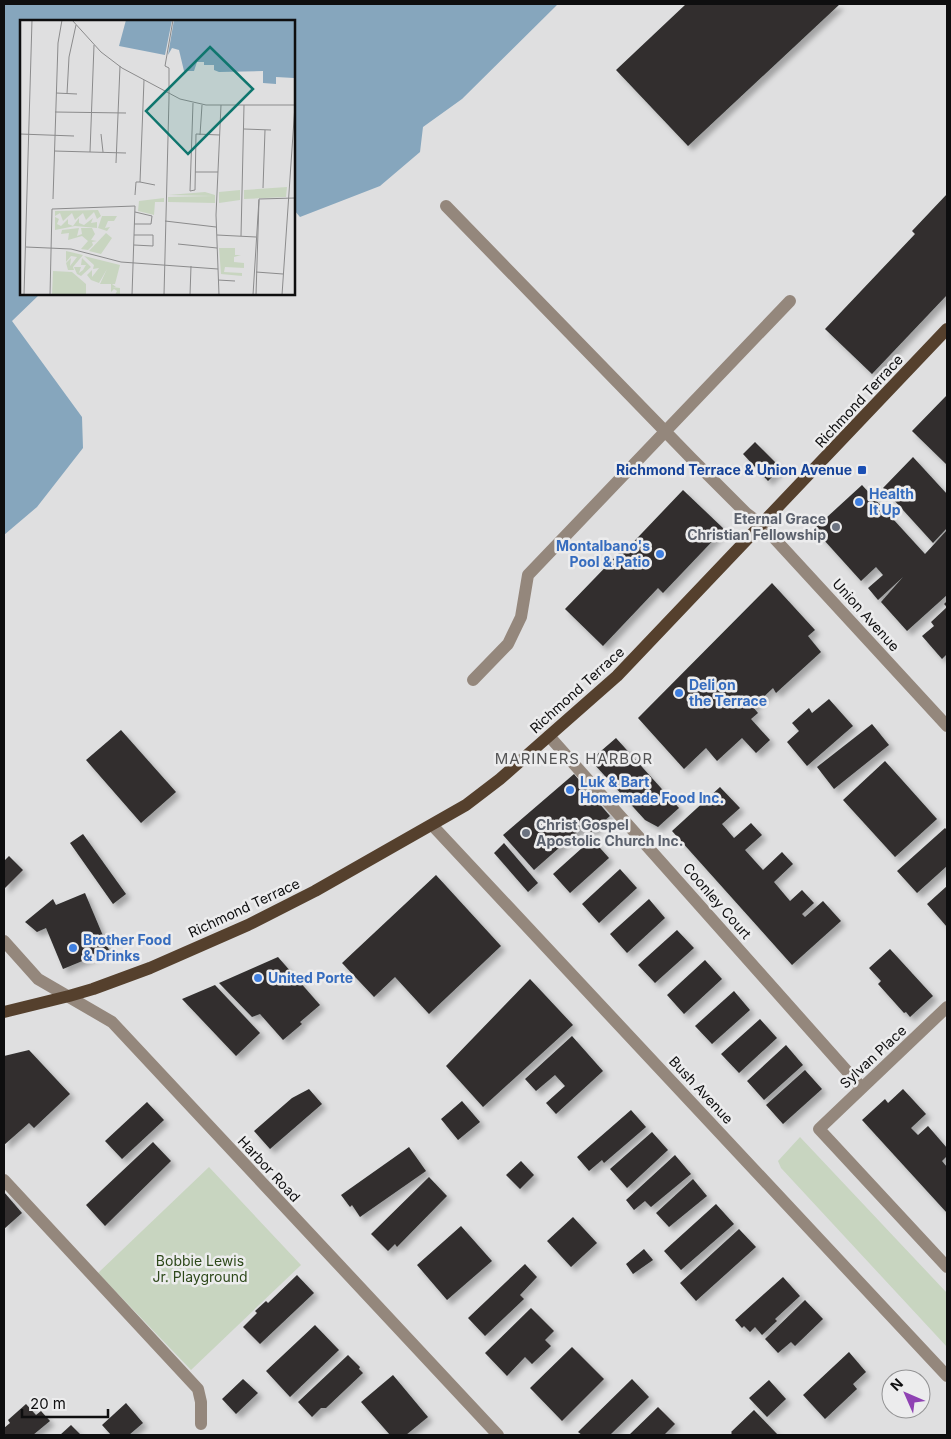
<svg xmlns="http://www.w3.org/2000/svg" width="951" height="1439" font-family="Inter,sans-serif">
	<defs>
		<filter id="shadow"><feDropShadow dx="4.5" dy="4.5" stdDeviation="2.5" flood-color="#0004"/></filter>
	</defs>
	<rect width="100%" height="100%" fill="#dfdfe0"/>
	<path fill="#c8d5c0" d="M800,1137L947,1293V1347L781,1168L778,1161Z
		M209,1167L301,1265L191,1370L98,1273Z"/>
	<path fill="#86a6bd" d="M4,4H558L462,99L423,127L420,152L380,186L300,217L294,210V21H21V294H40L12,321L82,417L83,448L37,507L4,535Z"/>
	<path fill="#302f2e" filter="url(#shadow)" d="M686,4H840L688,146L616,70Z
		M947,194V295L872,374L825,329L915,234L912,231Z
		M947,395V465L912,431Z
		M755,442L781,468L768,481L743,454Z
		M913,457L947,494V528L933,543L883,488Z
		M862,485L925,554L947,530V595L907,631L881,602L903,577L878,600L868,588L883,575L876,567L861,581L814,529Z
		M683,490L724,529L663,593L658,588L603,646L565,609L620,552L622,554Z
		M772,583L815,630L808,636L821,652L776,693L773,688L753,707L758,713L751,719L770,740L756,753L742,738L717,761L706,748L684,769L638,718Z
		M947,601V654L942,659L922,636L934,626L931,622L947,607L944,604Z
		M829,699L853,726L807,766L787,742L799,731L792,723L809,708L812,713Z
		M872,724L889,745L834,789L817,767Z
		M121,730L176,792L141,823L86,760Z
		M616,738L679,808L658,827L645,820L594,764V757Z
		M885,761L937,819L895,857L843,800Z
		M574,774L610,816L591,832L585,825L534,870L503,835Z
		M720,787L740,808L722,824L734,838L751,823L762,835L745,850L763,870L782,852L793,864L774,882L790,901L802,890L814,903L802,914L805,917L823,901L841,921L792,965L672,831Z
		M945,828L947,830V866L917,893L897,871Z
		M83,834L126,894L113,904L70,843Z
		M592,839L609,858L570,893L553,874Z
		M504,843L538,883L528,892L494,853Z
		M9,856L23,870L4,889V861Z
		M620,869L637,888L599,923L582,904Z
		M436,875L501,946L429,1014L395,977L374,997L342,963Z
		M947,886V927L927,904Z
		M85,893L109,950L63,969L46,928L37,932L25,922L53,899L56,905Z
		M649,899L665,918L627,953L610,934Z
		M677,930L694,948L655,983L638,965Z
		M890,949L933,996L910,1017L906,1012L904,1013L878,984L881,981L869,968Z
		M278,957L320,1005L300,1022L302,1024L283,1040L260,1014L252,1017L219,983Z
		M705,960L722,979L684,1014L667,995Z
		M530,979L573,1025L483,1107L446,1066Z
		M215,985L260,1033L236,1056L182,999Z
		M734,991L750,1010L712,1044L695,1026Z
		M760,1019L777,1038L739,1073L721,1054Z
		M572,1036L603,1071L556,1114L546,1103L565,1086L555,1075L536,1091L525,1079Z
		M786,1045L803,1065L764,1100L747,1081Z
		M29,1050L70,1094L34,1128L29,1123L4,1145V1056Z
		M805,1070L822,1089L783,1124L766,1105Z
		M309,1089L322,1104L270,1149L254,1131L292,1098Z
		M903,1089L926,1114L911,1128L918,1135L928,1126L947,1148V1156L942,1161L947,1167V1213L862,1120L885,1099L888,1103Z
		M462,1101L480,1122L458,1140L441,1119Z
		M147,1102L164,1120L122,1159L105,1141Z
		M631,1110L646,1127L604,1163L602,1160L589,1171L577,1157Z
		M652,1132L668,1150L627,1188L610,1169Z
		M153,1142L171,1161L105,1226L86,1205Z
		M409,1147L426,1171L360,1217L352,1205L350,1207L341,1195Z
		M675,1155L691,1174L651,1207L645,1201L634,1210L626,1200Z
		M521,1161L534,1175L520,1189L506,1175Z
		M429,1177L447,1196L397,1247L395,1244L388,1251L371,1234Z
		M693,1179L707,1196L669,1227L656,1213Z
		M4,1192L22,1213L4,1229Z
		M716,1204L734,1224L681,1270L664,1251Z
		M573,1217L597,1243L571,1267L547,1241Z
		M461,1226L492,1261L447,1300L417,1265Z
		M739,1229L756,1247L696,1301L680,1283Z
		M644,1249L653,1260L633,1274L626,1264Z
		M525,1264L537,1277L520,1295L524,1299L485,1336L468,1318Z
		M297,1275L314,1293L260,1344L243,1327L257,1313L255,1311L266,1301L268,1303Z
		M783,1277L800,1296L775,1319L777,1321L762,1335L755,1327L750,1332L744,1326L742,1328L735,1320Z
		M805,1300L823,1319L795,1346L791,1342L778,1353L765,1339Z
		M531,1308L554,1331L545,1340L551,1346L532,1364L525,1357L507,1376L485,1353Z
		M315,1325L339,1350L290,1397L266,1371Z
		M572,1347L604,1379L562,1421L530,1388Z
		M849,1352L866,1372L853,1384L857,1389L825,1419L803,1395Z
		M348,1355L360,1367L359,1369L363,1373L326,1408H321L312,1417L298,1402Z
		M393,1375L428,1417L406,1435H390L361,1402Z
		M243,1379L258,1393L236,1414L222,1399Z
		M632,1379L649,1397L610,1435H582L578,1432Z
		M769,1380L786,1399L767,1417L749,1398Z
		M126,1403L143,1423L129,1435H111L102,1425Z
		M26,1404L36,1415L41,1411L50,1421L33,1435H4V1428L10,1423L8,1420Z
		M658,1407L675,1424L664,1435H629Z
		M754,1410L778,1435H730L732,1433L731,1432Z
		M71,1425L81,1435H60Z"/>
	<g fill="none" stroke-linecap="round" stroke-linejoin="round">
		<path stroke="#94877c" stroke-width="12" d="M446,206L692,459L746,513L762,525L947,726
			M473,680L508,644L521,617L528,575L790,301
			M549,736L862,1088
			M432,825L947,1376
			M4,941L38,979L112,1022L498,1435
			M947,1007L819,1129L947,1267
			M4,1180L198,1389L201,1402V1424"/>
		<path stroke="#55402d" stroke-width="12" d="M4,1012L69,996L93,989L150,968L248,925L315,891L466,805L500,779L617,676L947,329"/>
	</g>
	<rect fill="#1a4fb4" stroke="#ececed" stroke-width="2" x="857" y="465" width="10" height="10" rx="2.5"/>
	<g fill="#3f7fe0" stroke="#ececed" stroke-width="2">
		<circle cx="859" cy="502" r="5"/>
		<circle cx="660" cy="554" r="5"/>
		<circle cx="679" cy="693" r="5"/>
		<circle cx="570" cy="790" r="5"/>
		<circle cx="73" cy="948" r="5"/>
		<circle cx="258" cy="978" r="5"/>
	</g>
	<g fill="#6b7280" stroke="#ececed" stroke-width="2">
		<circle cx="836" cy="527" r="5"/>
		<circle cx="526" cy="833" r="5"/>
	</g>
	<g text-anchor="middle" stroke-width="5" stroke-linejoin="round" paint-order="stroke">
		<g font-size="14" fill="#0e0e0f" stroke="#ececed">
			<text transform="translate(859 401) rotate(-47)" y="5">Richmond Terrace</text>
			<text transform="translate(866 615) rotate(48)" y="5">Union Avenue</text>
			<text transform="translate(577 690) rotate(-42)" y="5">Richmond Terrace</text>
			<text transform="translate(717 901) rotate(49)" y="5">Coonley Court</text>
			<text transform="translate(244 908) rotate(-25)" y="5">Richmond Terrace</text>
			<text transform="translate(873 1057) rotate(-43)" y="5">Sylvan Place</text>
			<text transform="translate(701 1090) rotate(47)" y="5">Bush Avenue</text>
			<text transform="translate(269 1169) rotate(47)" y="5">Harbor Road</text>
		</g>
		<g font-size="14" font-weight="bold" fill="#164399" stroke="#ececed" text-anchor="end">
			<text x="852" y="475">Richmond Terrace &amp; Union Avenue</text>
		</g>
		<g font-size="14" font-weight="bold" fill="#366cbe" stroke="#ececed" text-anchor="start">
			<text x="869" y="499">Health<tspan x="869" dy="16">It Up</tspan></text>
			<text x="650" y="551" text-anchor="end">Montalbano's<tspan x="650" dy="16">Pool &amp; Patio</tspan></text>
			<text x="689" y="690">Deli on<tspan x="689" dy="16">the Terrace</tspan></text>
			<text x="580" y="787">Luk &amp; Bart<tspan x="580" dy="16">Homemade Food Inc.</tspan></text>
			<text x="83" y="945">Brother Food<tspan x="83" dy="16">&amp; Drinks</tspan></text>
			<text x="268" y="983">United Porte</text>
		</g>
		<g font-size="14" font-weight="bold" fill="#5b616d" stroke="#ececed" text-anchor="end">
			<text x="826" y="524">Eternal Grace<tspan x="826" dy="16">Christian Fellowship</tspan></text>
			<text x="536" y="830" text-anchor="start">Christ Gospel<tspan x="536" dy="16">Apostolic Church Inc.</tspan></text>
		</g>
		<g font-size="14" fill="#2e491a" stroke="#ececed">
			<text x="200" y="1266">Bobbie Lewis<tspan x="200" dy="16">Jr. Playground</tspan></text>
		</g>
		<g font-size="15" letter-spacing="1" fill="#555556" stroke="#ececed">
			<text x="574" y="764">MARINERS HARBOR</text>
		</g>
	</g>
	<g transform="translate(20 20)">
		<rect width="275" height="275" fill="#dfdfe0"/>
		<path d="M267,167L266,177L224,179V170ZM220,170V180L199,183V172ZM185,172L195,175V183L148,182V177L193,176L148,175ZM144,178V182H135L134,195L118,191L119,181ZM78,190L81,196L77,199L74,192L66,200L63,193L55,200L52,193L43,201L40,193L35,196V191ZM82,196H97L91,206L94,201H88L85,208L90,207L87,211L78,208ZM35,197L39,199L37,204L41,206L48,199V204L53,206L59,198V203L64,205L73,198L71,203L77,202V208L55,206L35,210ZM59,208L57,216L62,214L61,208H72L75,214L71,220L77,221L72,222L73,225L68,230L61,229L68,221L62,216L48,220L49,213L41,214L42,210ZM86,213L92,218L81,234L69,231ZM199,228H215V235H221L214,237V242L224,243V248L205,247L204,252L222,253V256L201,254ZM46,231L63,235L53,247L54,250H48L46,243L51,238L50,246L57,237L51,236L46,242ZM64,236L100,245L95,264H92L96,267H92L100,268V274L95,275L97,271L94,269L91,272V264H80L87,249L79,263L71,260L67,255L72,250V257L79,248L73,249L74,245ZM62,238L71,247L61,256L57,254L54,247H61L59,253L63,250L66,245H61ZM33,251L52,252L66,264V275H32Z" fill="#c8d5c0"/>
		<path d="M106,0H152L145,35L99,26ZM154,0H275V76L274,58L256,57V64L243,63V51L199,52L194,50V45H184V42H177L174,51H164L159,30L152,28L148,35Z" fill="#86a6bd"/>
		<path fill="none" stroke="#8b8b8c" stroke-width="1" d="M52,0L81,32L102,48L160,79L186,85H275M36,73L57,74M47,74L49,37L56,5M173,83L170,171L175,170L176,114L200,115M35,92L106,93M224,109L251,110M0,114L54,116M81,114L83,132M180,115L182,85M34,131L106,133M70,132L74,25M96,143L100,46M175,152H198M120,162L124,60M120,162L135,165M243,168L245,110M115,175L116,162H120M33,179L38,23L42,0M239,179L275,178M145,201L196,207M114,204H131L132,196L115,192M197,215L236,217M221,216L224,85M158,224L197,228M114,225L133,226V215H114M6,227L51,229L101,242L198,249M236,252L263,254M198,260L215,261M4,275L12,0M30,275L32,189L115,186L112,275M144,275L149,78V48L145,46L153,0M170,275L171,246M199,275L196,195L201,85M233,275L239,179M236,275L239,180M262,275L275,85"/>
		<path fill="#0f766e" fill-opacity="0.15" stroke="#0f766e" stroke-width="2.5" d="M190,27L233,69L168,134L126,91Z"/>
		<rect width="275" height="275" fill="none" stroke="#0e0e0f" stroke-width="2.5"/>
	</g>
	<rect width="951" height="1439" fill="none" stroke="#0e0e0f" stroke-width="10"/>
	<g transform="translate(906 1394) rotate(315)"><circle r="24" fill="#ececed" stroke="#939394"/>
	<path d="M0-4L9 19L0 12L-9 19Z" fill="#8f42b3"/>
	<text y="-8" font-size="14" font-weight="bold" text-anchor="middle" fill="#0e0e0f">N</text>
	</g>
	<path d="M22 1409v8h86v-8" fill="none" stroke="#0e0e0f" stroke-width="2.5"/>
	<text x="30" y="1409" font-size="15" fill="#0e0e0f" stroke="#ececed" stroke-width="4" paint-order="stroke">20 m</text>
</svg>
